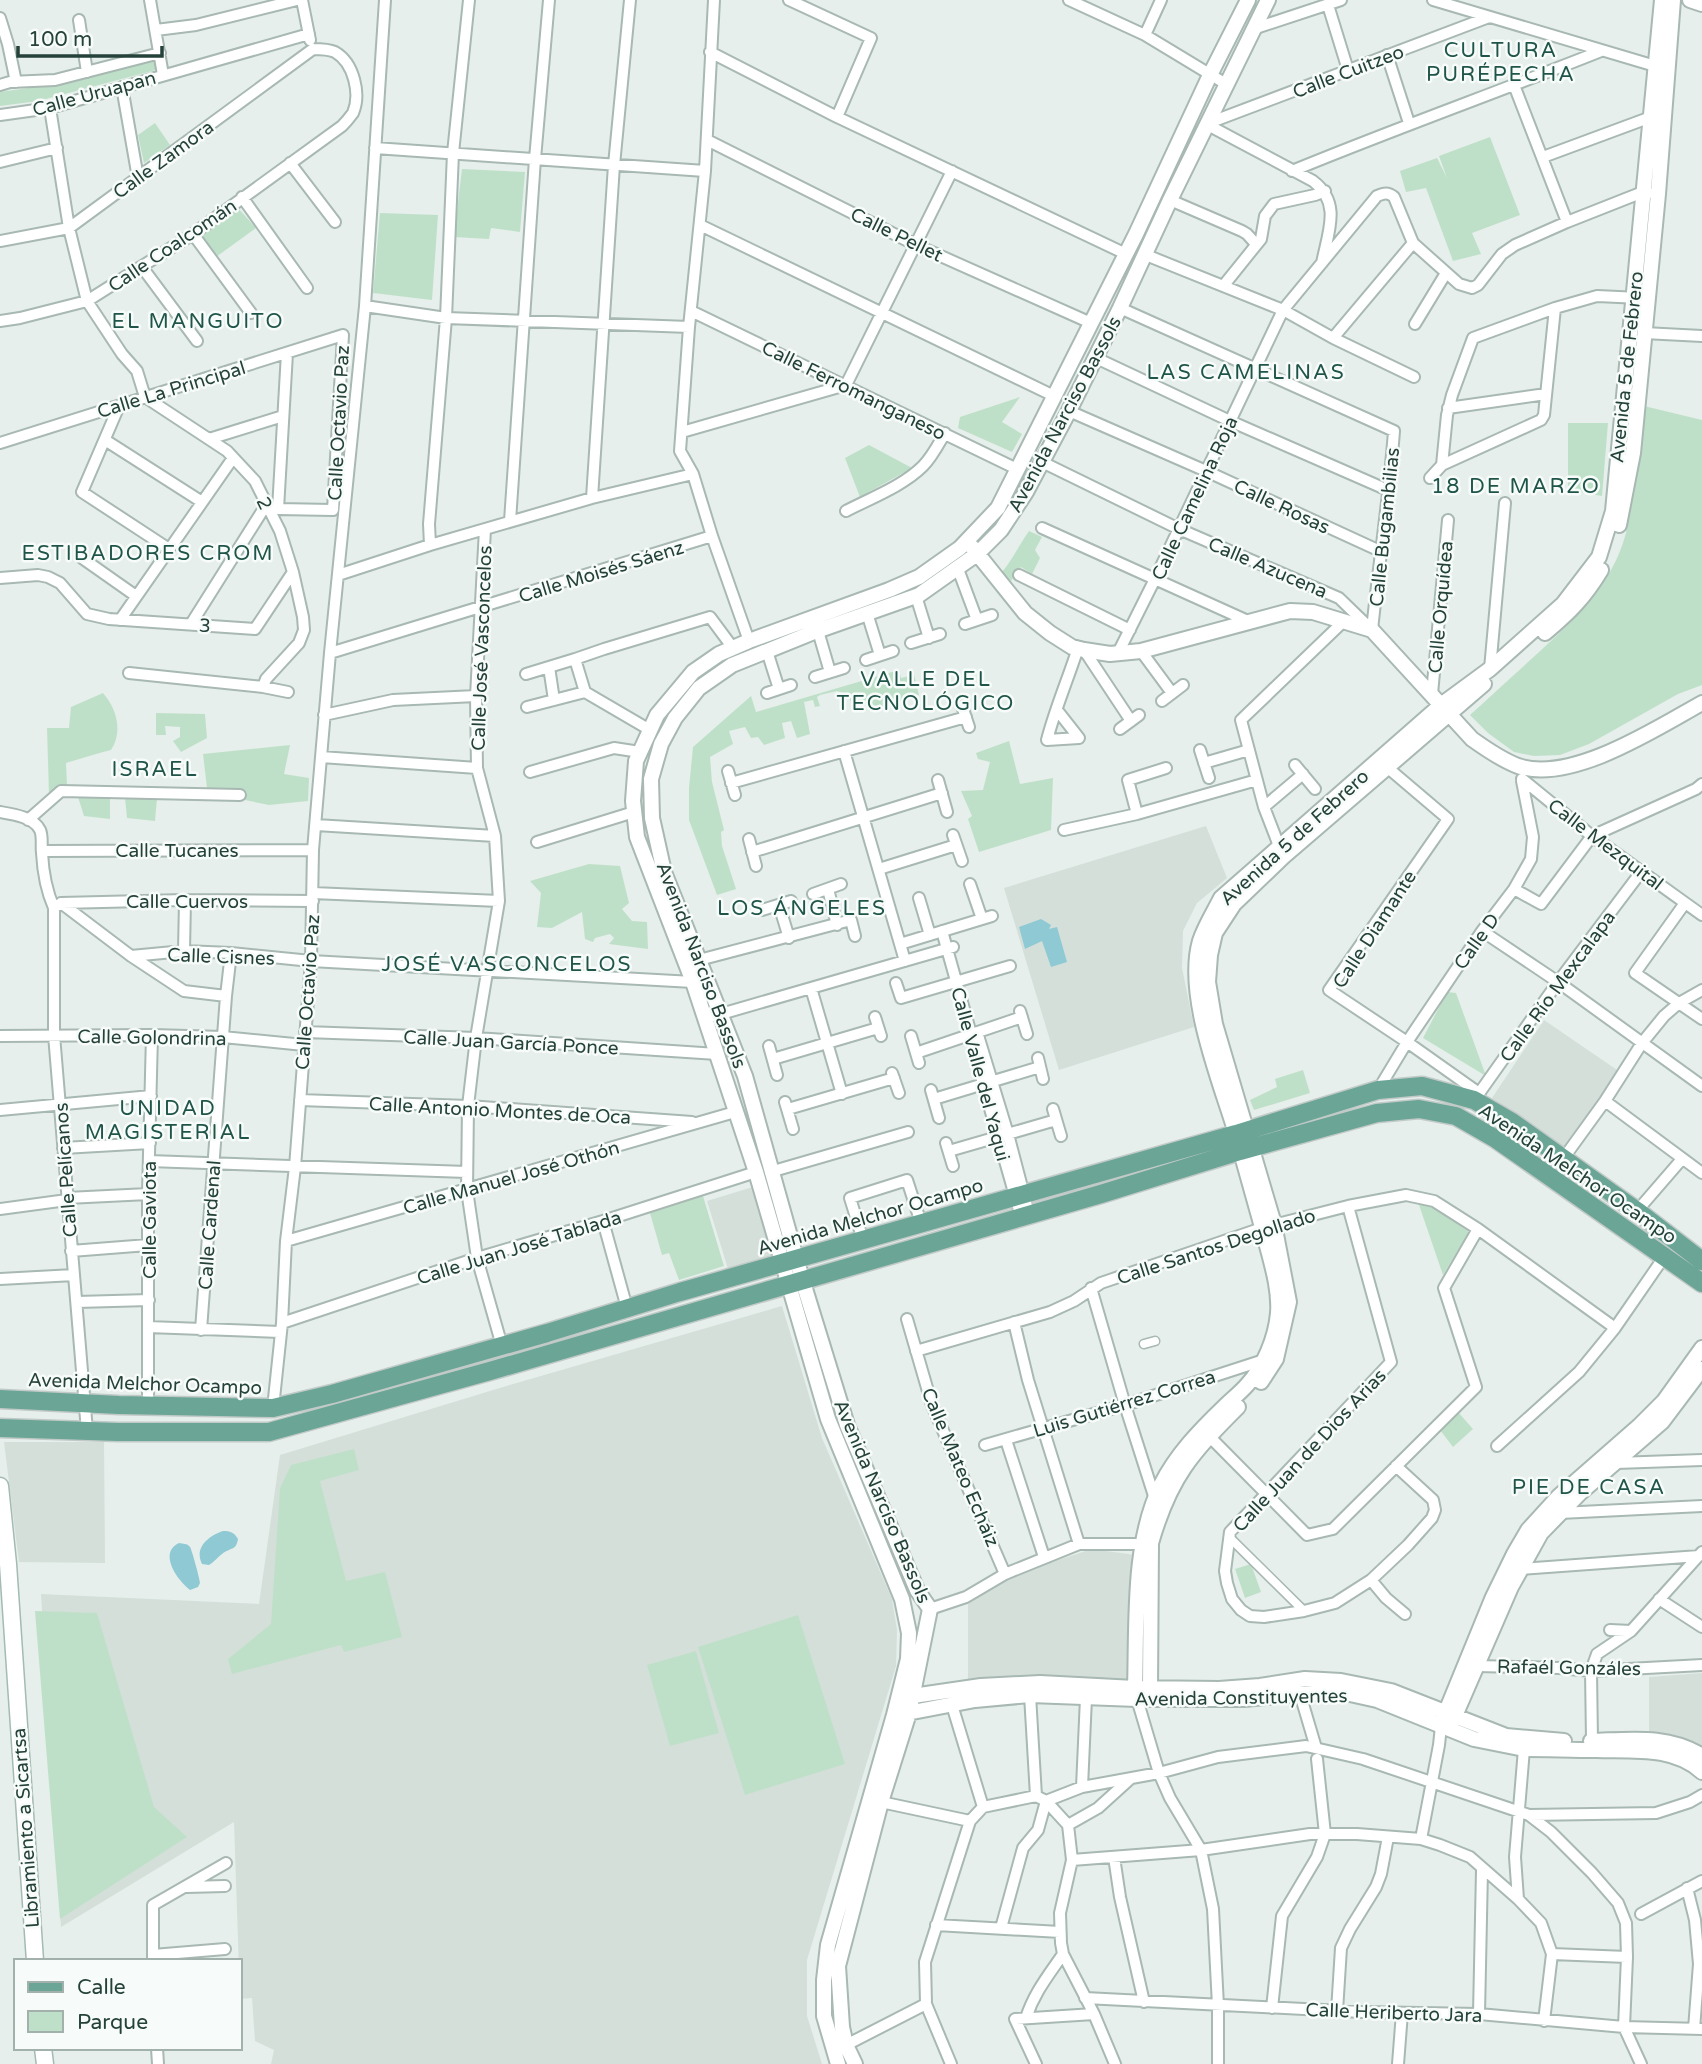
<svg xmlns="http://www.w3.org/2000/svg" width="1702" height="2064" font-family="'Varela Round',sans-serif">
	<rect width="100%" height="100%" fill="#e6efeb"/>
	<path fill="#d4dfda" d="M1206,826L1227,878L1197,903L1183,931L1182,968L1194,1027L1059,1070L1004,888Z
		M1544,1020L1620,1072L1566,1149L1492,1098Z
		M756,1186L778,1257L729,1272L707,1201Z
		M782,1306L822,1438L892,1599L897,1630L896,1666L807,1960V2016L822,2064H271L274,2050L255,2041L252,1998L240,1999L234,1822L61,1927L41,1594L259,1604L280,1455L503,1387Z
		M4,1442H104L105,1563L19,1562Z
		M1092,1549L1135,1555L1132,1682H968V1604L1003,1578L1009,1580L1052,1562Z
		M1702,1673V1746L1678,1737L1649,1731V1677Z"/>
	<path fill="#bfe0c8" d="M154,59L156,70L38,101L0,106V92L35,87Z
		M155,123L170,145L144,163L138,135Z
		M1490,137L1520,215L1472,233L1481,254L1453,261L1426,188L1406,192L1400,171L1437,158L1447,178L1439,156Z
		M462,169L525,172L520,232L491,228L489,239L454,237Z
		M237,207L256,228L216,257L196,233Z
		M380,213L438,215L432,300L373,293Z
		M1020,397L1002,422L1022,434L1012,452L958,428L960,417Z
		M1644,406L1702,420V685L1678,694L1589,744L1560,755L1534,756L1514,752L1488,733L1470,715C1493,694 1516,673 1538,653C1576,618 1612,585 1626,533Z
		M1568,423H1608L1602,496L1568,490Z
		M869,445L912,468L860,497L845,458Z
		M1029,531L1042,537L1035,550L1040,558L1032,574L1021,567L1011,581L1002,572C1013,559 1019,545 1029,531Z
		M899,670L901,678L914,675L919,695L869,711L865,700L852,704L848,695L837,691L820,695L817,697L820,706L815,707L813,700L804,702L810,734L797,738L791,721L782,723L785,738L764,745L758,737L751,738L745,727L729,731L733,744L710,757L712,782L724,830L721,832L722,846L736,889L717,895L689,820V788L693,747L751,696L756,712Z
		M103,693C117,709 123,732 111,750C95,754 82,758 66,763L67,785L49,794L47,728H69L71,707Z
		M156,713L205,714L207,738L181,752L173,741L180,737V727L165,726L166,735H156Z
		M1009,741L1020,784L1053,778L1051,830L979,852L968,819L972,816L961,791L983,790L990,762L978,759L976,753Z
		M290,745L284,774L309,778L308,801L269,805L245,800L244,790L207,788L203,754Z
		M78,797L110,798V819L84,816Z
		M125,797L157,798L155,821L127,818Z
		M589,864L620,866L629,903L622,909L632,921L647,922L648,949L609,944L614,938L610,934L595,938L593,942L585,939L582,912L552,928L537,927L541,893L530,881Z
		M1447,992L1456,993L1486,1076L1423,1038Z
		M1303,1070L1310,1093L1254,1110L1250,1100L1277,1087L1275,1079Z
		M703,1196L724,1266L679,1280L669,1253L662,1255L650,1213Z
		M1418,1202L1435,1207L1469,1232L1443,1275Z
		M1458,1412L1473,1429L1453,1447L1440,1430Z
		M354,1449L359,1470L320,1481L346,1581L385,1572L402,1637L344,1652L341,1645L232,1674L228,1659L271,1624L280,1488L291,1465Z
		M1251,1564L1261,1592L1245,1598L1235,1569Z
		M35,1611L97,1613L154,1807L187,1837L60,1919Z
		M798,1615L845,1764L745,1795L698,1647Z
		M696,1651L719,1733L670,1746L647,1665Z"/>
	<path fill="#8ec9d4" d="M1041,919L1051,925L1049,929L1057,927L1067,962L1051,967L1042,941L1025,949L1019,927Z
		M223,1531C230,1531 234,1532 238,1539C236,1551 231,1547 222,1554C218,1557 214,1562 209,1565L202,1564C194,1548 208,1536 223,1531Z
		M179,1543C183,1544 187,1543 190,1547C192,1550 200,1580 200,1583L198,1587L190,1590C177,1580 158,1553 179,1543Z"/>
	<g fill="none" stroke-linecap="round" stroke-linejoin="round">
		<g stroke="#a8b8b2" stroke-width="11">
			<path id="pedestrian" d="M1144,1344L1155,1341
				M1229,1537L1304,1611"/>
		</g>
		<g stroke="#a8b8b2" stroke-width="14">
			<path id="minor" d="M150,0L163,75
				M302,0L310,40
				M714,0L705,171L689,327L680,451L693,474L712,536L749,641
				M789,0L871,38L837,117
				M1069,0L1145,35L1226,84
				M1433,0L1662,68
				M1328,5L1348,70
				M0,18L8,44L16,82
				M79,20L87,72
				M1253,29L1341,0
				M156,30L196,25L297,0
				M1145,35L1161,0
				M710,52L837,117L1126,254
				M1387,55L1409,123
				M0,85L10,82L55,80L160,53
				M1514,85L1567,222
				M122,87L138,178
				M50,108L69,228L87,301L122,354L137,371L145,397L227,451L255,481L280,531L293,572L303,617L304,630L299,643L266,679L263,687
				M0,115L50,108L309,34
				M1206,124L1489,17
				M1206,124L1313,181C1342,203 1328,232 1322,263
				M707,140L916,245L1091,323
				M375,148L705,171
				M1543,157L1651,117
				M0,162L57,148
				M290,163L335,222
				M1292,171C1394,129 1498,92 1601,51
				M242,197L307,288
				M1170,200L1242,231L1247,234L1256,244
				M700,225L1054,396
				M193,234L251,313
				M0,241L69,228L313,49
				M1146,255L1283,310L1333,338L1414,377
				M142,267L197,341
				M1224,285L1261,239L1265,216L1274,204L1315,195L1325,191
				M365,306L446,318L689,327
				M1120,308L1394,431C1389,497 1379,563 1372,630
				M691,311L1017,469
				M0,321L20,318L87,301L193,234L342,126C346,122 350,117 353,113C361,94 354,63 335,52C328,49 320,49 313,49
				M1415,324L1446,273
				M1644,333L1702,336
				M1333,338L1413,243
				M1094,357L1230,421L1390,491
				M119,406L82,492L169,549
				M1448,408L1546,394
				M1069,411L1206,471L1380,551
				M682,432L846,385L952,171
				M209,439L283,416
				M105,440L202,502
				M0,443L343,335L333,510L278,509L266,505L191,624
				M1042,462L1179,529L1339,598L1370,628
				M1442,465L1447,415L1452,395L1473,338L1555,308L1597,296L1640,298
				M1430,478L1442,465L1541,420L1544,415L1555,308
				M592,498L614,165L630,0
				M278,509L287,353
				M846,511C871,498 903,486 923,466C932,457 938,445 945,433
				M510,521L535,159L549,0
				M1042,528L1250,622
				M485,529L476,696L477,768L495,836L499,901L476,1038L468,1106L467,1190L477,1258L502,1346
				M430,545L429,524L446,318L453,153L469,0
				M82,558L136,596
				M958,569L977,620
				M338,575L430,545L592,498L693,474
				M1019,575L1130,630
				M0,578L38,575L48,577L60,583L87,614L109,619L255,629L293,572
				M916,596L929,638
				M867,613L880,655
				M120,620L233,458
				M965,624L992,615
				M818,631L830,672
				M911,643L940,634
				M1084,650L1131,721
				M767,651L779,689
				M1141,651L1172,693
				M330,653L712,536
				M1118,653L1155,579L1283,310L1377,196C1384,193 1388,192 1394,197L1413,243L1459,284L1472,288L1478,285L1502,254L1515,245L1567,222L1643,192L1649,193
				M866,660L893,651
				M549,667L554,700
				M1490,669L1505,503
				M129,673L263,687L288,692
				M526,674L575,659
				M815,677L844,668
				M767,693L791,685
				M1432,694L1448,520
				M1162,701L1183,685
				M962,706L969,727
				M527,707L585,692
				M1057,710L1079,738L1047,740C1055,709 1068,679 1078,648
				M324,715L393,700L476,696
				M1120,729L1139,715
				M650,730L585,692L575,659L604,649L710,617L733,648
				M1200,750L1209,778
				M844,751L905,961
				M321,757L477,768
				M1204,763L1249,750
				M1295,765L1315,789
				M1388,768L1448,819L1329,990L1407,1042L1479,1093
				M728,771L735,795
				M530,772L614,748L640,752
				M1522,779L1592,836L1702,915
				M938,780L947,812
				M731,783L966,717
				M1264,807L1303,774
				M0,812C12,814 34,817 40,830C43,836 41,846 42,853C43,872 46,890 54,908L61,903L185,900L313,901
				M1137,814L1128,780L1166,768
				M28,820L61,791L240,795
				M316,825L495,836
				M1064,830L1137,814L1257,780
				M953,835L962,861
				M749,839L756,866
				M537,842L634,812
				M42,851L313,850
				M1281,851L1264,807L1241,720L1345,620
				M752,852L942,793
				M879,869L956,845
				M970,884L982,919
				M828,889L837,925
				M1514,889L1541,904L1592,836L1696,789L1702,784
				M313,893L499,901
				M813,894L841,884
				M919,898L930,935
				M61,903L131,956L184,991L226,996
				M1685,903L1635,973L1702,1019
				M779,905L789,938
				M54,908V1035L87,1431
				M762,910L791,901
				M942,931L971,1034L983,1084L1021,1217
				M1482,931L1558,982L1702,1086
				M900,944L992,916
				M184,951L185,900
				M131,956L184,951L231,953L311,961L693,982
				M699,960L851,920L855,936
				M896,983L901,998L1010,966
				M811,988L842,1094
				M1020,1011L1027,1034
				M714,1016L953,947
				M875,1017L881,1036
				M305,1032L476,1038L717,1054
				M977,1032L1008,1134L1029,1214
				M0,1036L152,1035L223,1037L304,1045
				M911,1036L919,1063
				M769,1046L777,1075
				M916,1053L1022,1017
				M1038,1058L1043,1079
				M773,1059L878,1028
				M892,1073L899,1093
				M931,1090L939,1118
				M1378,1090L1407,1042L1482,931L1514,889L1531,859L1533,837L1522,781
				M934,1099L1040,1067
				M1475,1099L1558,982L1641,872
				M300,1100L468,1106L692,1122
				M1605,1101L1702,1173
				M785,1102L793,1129
				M788,1109L894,1078
				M1053,1109L1061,1136
				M0,1110L151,1096
				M946,1143L953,1166
				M63,1148L150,1143
				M949,1151L1056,1120
				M1563,1159L1605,1101L1642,1043L1664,1016L1679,1003L1702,990
				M149,1161L467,1172
				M770,1172L908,1132
				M67,1198L148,1194
				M1348,1206L1391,1362L1230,1532L1225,1571L1227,1583L1232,1599L1241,1610L1250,1616L1264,1617L1304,1611L1335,1603L1371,1580L1408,1545L1432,1518L1435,1510L1433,1500L1396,1466
				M0,1209L67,1200
				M1637,1211L1682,1159
				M603,1221L627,1308
				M863,1240L850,1198L907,1180L921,1223
				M286,1241L735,1112
				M71,1251L148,1245
				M0,1279L74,1275
				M1091,1288L1125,1405L1155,1499
				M77,1302L149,1300
				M907,1319L932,1405L1005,1574
				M1014,1322L1028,1380L1079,1544
				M282,1323L477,1258L603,1221L756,1172
				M148,1327L280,1332
				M201,1330L226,996L231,953
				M916,1351L1050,1312L1074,1301L1101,1283L1262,1228L1348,1206L1406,1195L1434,1201L1478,1229L1615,1328
				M148,1406V1194L152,1035
				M273,1408L282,1323L286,1241L295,1167L311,961L313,850L330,653L365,306L385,0
				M1205,1432L1307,1535L1333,1529L1476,1387L1444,1288L1478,1229
				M1006,1440L1044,1557
				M985,1445L1125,1405L1264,1360
				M1497,1446L1579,1372L1615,1328L1664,1257
				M1616,1463L1702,1460
				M1560,1513L1702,1506
				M1521,1569L1699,1556
				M1371,1580L1386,1598L1405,1614
				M1659,1599L1702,1627
				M930,1609L966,1597L1005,1574L1079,1544H1142
				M1610,1630L1631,1631
				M1478,1666L1560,1668L1591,1671L1702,1665
				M1300,1694L1316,1748
				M1030,1695L1036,1796
				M1137,1699L1159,1773L1170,1798L1201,1850L1213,1909L1218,2006V2064
				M952,1705L983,1807
				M1592,1741L1591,1671L1597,1654L1631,1631L1702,1552
				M1082,1787L1086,1698
				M1046,1801L1068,1825
				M881,1802L970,1821
				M1529,1815L1656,1813L1690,1802L1702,1795
				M1068,1825L1072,1860L1060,1913L1061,1943L1063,1954L1094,2014L1115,2064
				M1068,1825L1098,1808L1130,1779
				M1421,1839L1439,1745L1441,1726
				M1114,1857L1120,1897L1144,2002
				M1072,1860L1201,1850L1310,1834H1357L1421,1839L1440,1845L1470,1857L1518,1899L1541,1923L1552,1954L1544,2021
				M186,1887L225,1886
				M1687,1888L1695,1920L1699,1964L1694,2029
				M1518,1899L1515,1857L1524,1749
				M1641,1914L1702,1881
				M936,1925L1060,1932
				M1001,1928L1023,1848L1038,1830L1046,1801
				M1552,1954L1627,1957
				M153,1955L225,1949
				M153,1961V1905L226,1863
				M1085,1998L1362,2012L1479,2014L1624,2027L1702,2029
				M1272,2008L1282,1916L1317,1857L1325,1834L1317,1759
				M1337,2011L1341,1948L1350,1929L1376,1887L1381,1874L1388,1837
				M1479,2014L1482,1870
				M1026,2018C1034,1993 1048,1976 1063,1954
				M846,2045L926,2004
				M157,2048L158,2064
				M951,2064L926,2004L925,1962L970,1821L983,1807L1036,1796L1046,1801L1082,1787L1159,1773L1218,1757L1306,1746L1363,1759L1529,1815L1551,1832L1592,1873L1618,1903L1626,1923L1627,1957L1624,2027L1641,2064
				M1036,2064L1015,2019L1094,2014
				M1398,2064L1402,2013"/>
		</g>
		<g stroke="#a8b8b2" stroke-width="18">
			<path id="tertiary" d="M1690,0L1702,4
				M1619,525L1633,453L1658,194L1673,0
				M972,547L1025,613L1050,633L1072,647L1084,650L1110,654L1141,651L1290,611L1313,612L1372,630L1472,739C1486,749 1502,760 1518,766C1571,784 1657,728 1702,703
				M1545,633C1570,612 1584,598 1601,570
				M1261,1382L1276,1359L1289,1302L1274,1224L1215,1024L1208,982L1210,955L1215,933L1234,904L1283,857L1484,684
				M906,1697L981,1686L1040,1683L1135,1688L1219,1689L1260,1686L1305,1679L1341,1681L1391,1691L1506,1736L1564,1741
				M1137,1699L1135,1688C1137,1624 1132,1543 1161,1485C1176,1455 1200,1430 1224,1407C1232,1399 1240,1393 1247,1385C1264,1367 1276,1337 1278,1313C1280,1287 1270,1259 1264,1234C1254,1199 1244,1163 1234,1127C1218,1076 1185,993 1200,941C1205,926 1214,912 1221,898L1441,705L1490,669L1563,604L1599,557L1613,511L1662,0
				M1148,1699L1150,1689L1151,1543C1170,1477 1191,1454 1238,1407
				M902,1714L975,1700L1030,1695L1137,1699H1244L1300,1694L1341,1692L1377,1700L1474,1739L1524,1749C1548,1749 1572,1750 1596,1750C1632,1751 1674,1746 1702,1772
				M1443,1719L1493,1597L1514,1554L1528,1530L1559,1496L1639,1426L1664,1401L1702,1348
				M1451,1725L1511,1587L1541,1533L1579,1494L1662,1422L1702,1369
				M1591,1741C1629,1740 1668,1734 1702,1756
				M838,2064L824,2016V1980L828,1945L894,1715L908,1659L909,1633L902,1599L828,1419L756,1172L693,982L637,837L633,801L636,761L657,715L693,672L719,654L749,641L889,590L919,577L960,548L998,508L1136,234L1210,75L1248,0
				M855,2064L846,2045L842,2027L838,1966L881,1802L909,1713L930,1609L917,1590L847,1425L802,1279L745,1076L664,872L652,818L651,779L661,744L675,718L699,688L732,665L814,632L919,595L977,554L1001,530L1026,492L1069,411L1120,308L1170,200L1268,0"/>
		</g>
		<g stroke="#a4bbb3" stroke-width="19">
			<path id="secondary" d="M0,1486L8,1564L35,1961
				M43,2048L45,2064"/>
		</g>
		<g stroke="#c2cac8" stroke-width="21">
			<path id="primary" d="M0,1399L119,1405L273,1408L332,1394L547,1333L680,1292L1236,1134L1378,1090L1422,1086L1474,1100L1512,1122L1637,1211L1702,1261
				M0,1428L118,1432H269L490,1371L1101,1194L1240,1151L1377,1113L1419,1109L1456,1116L1496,1139L1702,1283"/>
		</g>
		<use href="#pedestrian" stroke="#fff" stroke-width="8"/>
		<use href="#minor" stroke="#fff" stroke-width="10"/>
		<use href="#tertiary" stroke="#fff" stroke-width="14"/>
		<use href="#secondary" stroke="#fff" stroke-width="16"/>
		<use href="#primary" stroke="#6aa596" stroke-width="18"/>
	</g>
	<g text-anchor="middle" stroke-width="5" stroke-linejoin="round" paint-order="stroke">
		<g font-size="19" fill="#24423a" stroke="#f7fbf9">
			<text transform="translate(1348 71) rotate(-21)" y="7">Calle Cuitzeo</text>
			<text transform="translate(94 93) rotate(-15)" y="7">Calle Uruapan</text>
			<text transform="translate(163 159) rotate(-36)" y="7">Calle Zamora</text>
			<text transform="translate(897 234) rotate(26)" y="7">Calle Pellet</text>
			<text transform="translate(172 245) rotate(-34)" y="7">Calle Coalcomán</text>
			<text transform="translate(1626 367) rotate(-84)" y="7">Avenida 5 de Febrero</text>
			<text transform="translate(171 389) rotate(-17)" y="7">Calle La Principal</text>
			<text transform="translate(854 390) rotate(26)" y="7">Calle Ferromanganeso</text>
			<text transform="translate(1064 414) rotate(-62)" y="7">Avenida Narciso Bassols</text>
			<text transform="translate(338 423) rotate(-87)" y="7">Calle Octavio Paz</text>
			<text transform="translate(1194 498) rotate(-65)" y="7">Calle Camelina Roja</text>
			<text transform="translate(265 503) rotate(64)" y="7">2</text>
			<text transform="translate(1282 506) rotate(25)" y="7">Calle Rosas</text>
			<text transform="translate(1384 527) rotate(-84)" y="7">Calle Bugambilias</text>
			<text transform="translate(1268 567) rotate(23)" y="7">Calle Azucena</text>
			<text transform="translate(601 571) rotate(-17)" y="7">Calle Moisés Sáenz</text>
			<text transform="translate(1440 607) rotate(-85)" y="7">Calle Orquídea</text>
			<text transform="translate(205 625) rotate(4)" y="7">3</text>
			<text transform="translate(481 648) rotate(-88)" y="7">Calle José Vasconcelos</text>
			<text transform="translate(1294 837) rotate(-42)" y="7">Avenida 5 de Febrero</text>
			<text transform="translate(1606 844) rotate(37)" y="7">Calle Mezquital</text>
			<text x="177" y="857">Calle Tucanes</text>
			<text x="187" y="908">Calle Cuervos</text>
			<text transform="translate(1374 929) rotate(-57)" y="7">Calle Diamante</text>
			<text transform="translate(1476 941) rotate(-55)" y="7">Calle D</text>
			<text transform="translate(221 956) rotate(2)" y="7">Calle Cisnes</text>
			<text transform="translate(702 965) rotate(69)" y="7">Avenida Narciso Bassols</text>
			<text transform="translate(1557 986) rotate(-54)" y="7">Calle Río Mexcalapa</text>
			<text transform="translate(307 992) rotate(-86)" y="7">Calle Octavio Paz</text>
			<text transform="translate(152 1037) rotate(1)" y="7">Calle Golondrina</text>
			<text transform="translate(511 1042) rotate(3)" y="7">Calle Juan García Ponce</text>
			<text transform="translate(981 1074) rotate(75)" y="7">Calle Valle del Yaqui</text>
			<text transform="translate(500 1110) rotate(3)" y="7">Calle Antonio Montes de Oca</text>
			<text transform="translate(65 1170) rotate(-94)" y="7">Calle Pelícanos</text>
			<text transform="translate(1578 1173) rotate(34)" y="7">Avenida Melchor Ocampo</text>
			<text transform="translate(511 1177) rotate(-16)" y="7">Calle Manuel José Othón</text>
			<text transform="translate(870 1216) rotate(-16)" y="7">Avenida Melchor Ocampo</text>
			<text transform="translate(149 1220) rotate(-90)" y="7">Calle Gaviota</text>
			<text transform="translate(209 1225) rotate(-86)" y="7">Calle Cardenal</text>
			<text transform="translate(1216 1246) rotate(-18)" y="7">Calle Santos Degollado</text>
			<text transform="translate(519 1247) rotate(-17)" y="7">Calle Juan José Tablada</text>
			<text transform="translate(145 1383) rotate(2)" y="7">Avenida Melchor Ocampo</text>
			<text transform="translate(1124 1403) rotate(-17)" y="7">Luis Gutiérrez Correa</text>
			<text transform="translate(1309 1450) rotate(-47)" y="7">Calle Juan de Dios Arias</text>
			<text transform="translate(961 1467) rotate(67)" y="7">Calle Mateo Echáiz</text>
			<text transform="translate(883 1501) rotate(67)" y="7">Avenida Narciso Bassols</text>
			<text transform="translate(1569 1667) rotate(1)" y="7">Rafaél Gonzáles</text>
			<text transform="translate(1241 1697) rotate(-1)" y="7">Avenida Constituyentes</text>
			<text transform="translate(25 1828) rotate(-94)" y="7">Libramiento a Sicartsa</text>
			<text transform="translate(1394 2012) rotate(2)" y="7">Calle Heriberto Jara</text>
		</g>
		<g font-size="21" letter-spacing="2" fill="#1f5548" stroke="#f7fbf9">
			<text x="1501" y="57">CULTURA<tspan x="1501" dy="24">PURÉPECHA</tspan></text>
			<text x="198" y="328">EL MANGUITO</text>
			<text x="1246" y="379">LAS CAMELINAS</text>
			<text x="1516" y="493">18 DE MARZO</text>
			<text x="148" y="560">ESTIBADORES CROM</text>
			<text x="926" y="686">VALLE DEL<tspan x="926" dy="24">TECNOLÓGICO</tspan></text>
			<text x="155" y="776">ISRAEL</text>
			<text x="802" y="915">LOS ÁNGELES</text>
			<text x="507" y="971">JOSÉ VASCONCELOS</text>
			<text x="168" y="1115">UNIDAD<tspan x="168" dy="24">MAGISTERIAL</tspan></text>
			<text x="1589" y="1494">PIE DE CASA</text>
		</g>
	</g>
	<rect x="14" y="1959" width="228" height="91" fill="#f7fbf9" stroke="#a3b1ad" stroke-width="2"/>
	<rect x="28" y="1982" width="35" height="10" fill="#6aa596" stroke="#a3b1ad" stroke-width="2"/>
	<text x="77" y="1994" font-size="21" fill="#24423a">Calle</text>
	<rect x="28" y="2011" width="35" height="21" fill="#bfe0c8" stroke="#a3b1ad" stroke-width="2"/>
	<text x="77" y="2029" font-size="21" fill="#24423a">Parque</text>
	<path d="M18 46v10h144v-10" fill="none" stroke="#24423a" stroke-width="3.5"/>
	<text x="28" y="46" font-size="21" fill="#24423a" stroke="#f7fbf9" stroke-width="5" paint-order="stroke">100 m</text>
</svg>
